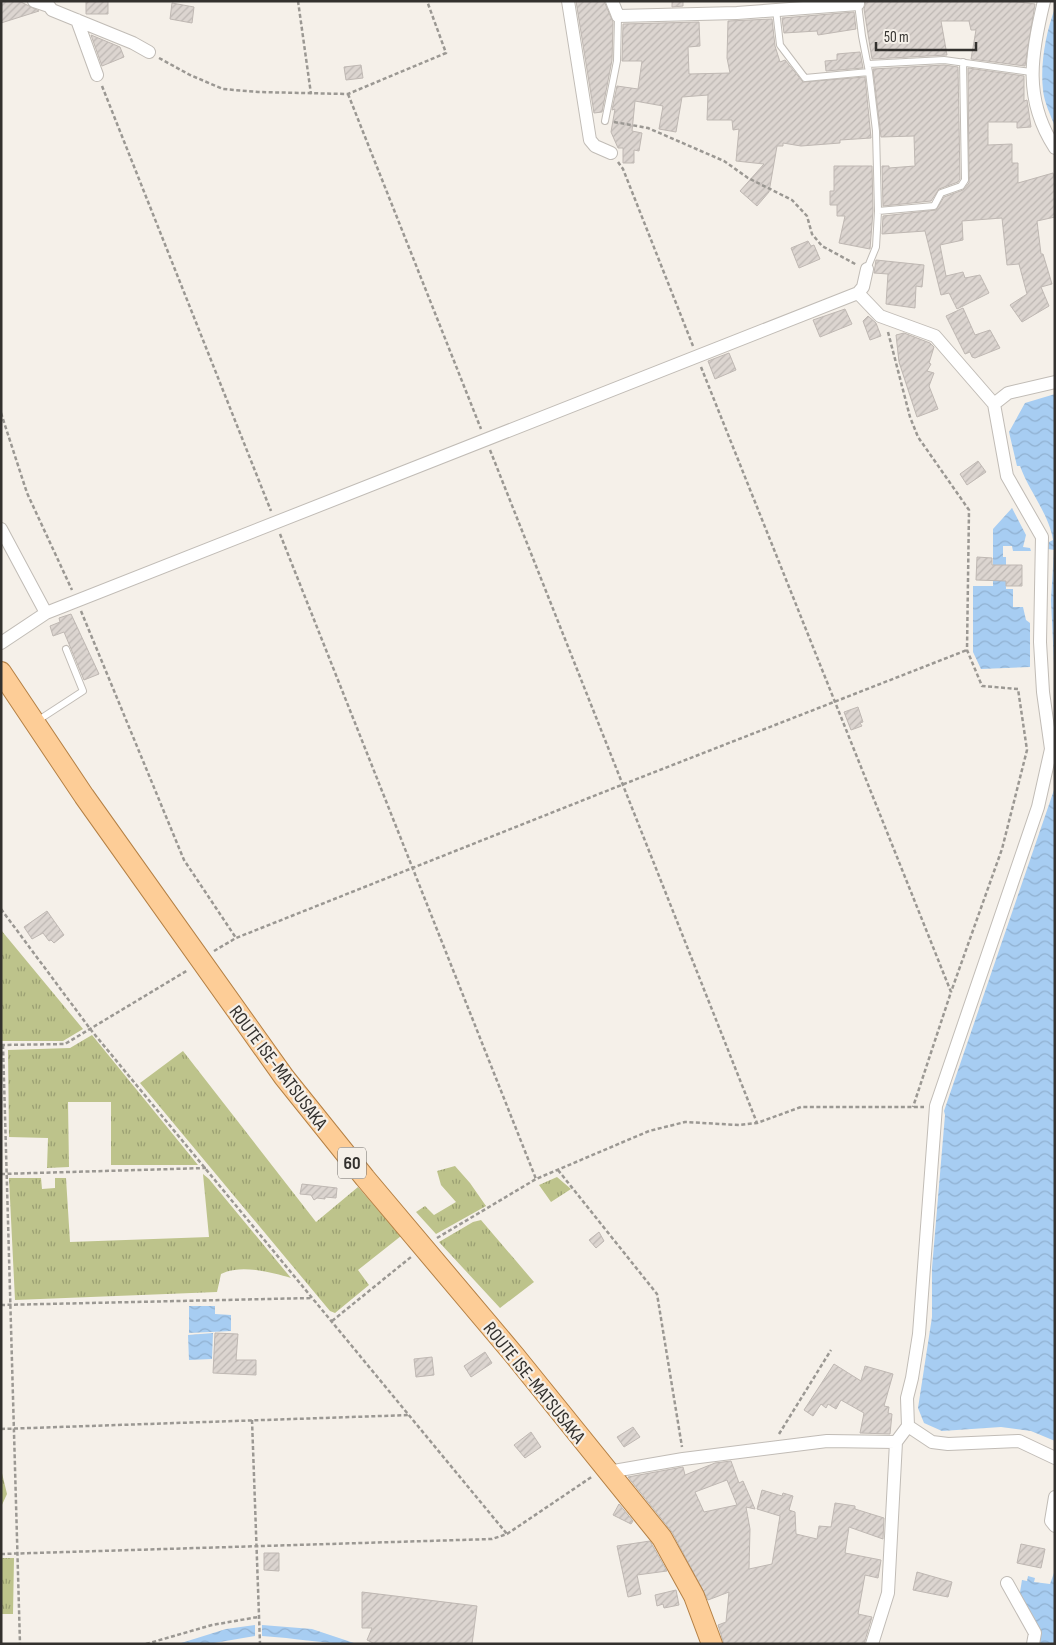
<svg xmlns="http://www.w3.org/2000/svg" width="1056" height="1645" font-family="'Sofia Sans Condensed',sans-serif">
	<defs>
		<pattern id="grass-tufts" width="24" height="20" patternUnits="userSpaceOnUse" patternTransform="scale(1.25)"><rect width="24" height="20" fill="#bdc38b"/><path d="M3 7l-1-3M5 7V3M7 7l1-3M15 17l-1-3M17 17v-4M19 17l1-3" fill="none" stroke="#9a9f72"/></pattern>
		<pattern id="water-waves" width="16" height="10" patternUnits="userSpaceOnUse" patternTransform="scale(1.25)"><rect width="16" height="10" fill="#a7cdf2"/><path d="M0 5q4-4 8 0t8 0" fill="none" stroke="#90b0d0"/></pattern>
		<pattern id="building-hatch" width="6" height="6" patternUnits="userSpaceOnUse" patternTransform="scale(1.25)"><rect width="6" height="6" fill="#dcd5d0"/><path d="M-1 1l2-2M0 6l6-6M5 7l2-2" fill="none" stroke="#bdb7b3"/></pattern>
	</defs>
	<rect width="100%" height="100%" fill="#f5f0e9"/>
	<path fill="url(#grass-tufts)" d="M1,930L83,1029L63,1041H1Z
		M92,1035L198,1165H111V1102H68L69,1167L47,1168L48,1138L9,1137L8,1050L70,1048Z
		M183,1051L316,1222L358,1187L401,1236L358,1270L369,1285L335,1313L330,1311L140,1083Z
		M455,1166L470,1183L486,1206L436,1234L416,1212L425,1206L434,1215L456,1202L441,1185L437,1171Z
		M203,1174L209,1179L291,1278C271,1272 240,1264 221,1274L217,1292L15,1300L9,1178H41L42,1189L55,1188V1178H66L70,1242L209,1237Z
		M557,1177L571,1189L551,1202L539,1185Z
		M481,1220L534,1282L500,1308L439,1242L473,1222Z
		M1,1469L7,1494L1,1507Z
		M1,1558H14L13,1614H1Z"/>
	<path fill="url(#water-waves)" d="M1055,8V127C1051,116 1044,102 1043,90C1040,64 1046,32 1055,8Z
		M1055,394V686L1051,600L1054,550L1048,549L1049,542L1053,540C1049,514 1029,491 1020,466H1017L1009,432L1025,403Z
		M1012,508L1026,535L1023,547L1030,548L1031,551H1013L1012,546H1003V557H1006V589H1013V607H1023L1026,620L1030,623V667L981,669L973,652V586H993V529Z
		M1055,787V1441L1031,1431L1001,1427L942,1431L924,1423L918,1408L932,1317V1268L945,1115L944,1111Z
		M189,1306H215V1314L231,1315V1331L189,1333Z
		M213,1333L212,1359L189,1360L188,1335Z
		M1055,1570V1644H1038L1019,1598L1022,1580L1027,1581L1028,1576L1035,1578L1034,1582L1050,1584Z
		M255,1625V1636L208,1644H178L226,1629Z
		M262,1625L312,1629L357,1644C325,1644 295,1638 262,1636Z"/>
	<path fill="url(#building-hatch)" stroke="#bfb8b3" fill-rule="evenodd" d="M1,1H19L39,11L1,23Z
		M86,1H108V14H86Z
		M576,1H604L613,22L612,60L602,112L594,113Z
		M672,1H683V6L672,7Z
		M866,1H1012L1035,4L1025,66L971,59L976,30H971L969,21H941L947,55L872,59L864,9Z
		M172,3L194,7L192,23L170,19Z
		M854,12L856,29L818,35L817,31L784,33L782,18Z
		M772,19L775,46L780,62L785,60L803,82L865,77L871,138L840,140V143L801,146L783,143V146H777L769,192L757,206L740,191L764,164L736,161L739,129L733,130L732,120H707L708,95L682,97L676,132L659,129L663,106L635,101L632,131L642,133L639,151L634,150V163H623V148H618L611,132L615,109L612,110L617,86L638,89L642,61H622L623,24L699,22L700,46L688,47L689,74L730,73L727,58L728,21Z
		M91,35L120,47L124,57L102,66Z
		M860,52L863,68L826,71L825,61L837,60V54Z
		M361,65L363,78L346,80L344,67Z
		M944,65L958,67L960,179L958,182L939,189L931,201L883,206L882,166H889V168L915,166L914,136L881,137L873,69Z
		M968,68L1024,76V101L1027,100L1031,127L1017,128V122H988V145L1012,144V163H1018V183L1053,173L1055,181V217L1037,221L1041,254H1043L1052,284L1041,287L1049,306L1022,322L1010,305L1027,294L1019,264L1007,265L1002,218L962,221L963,240L940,245L946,276L963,272L965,278L980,275L989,293L957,309L949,293L941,295L925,231L882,234L883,216L936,210L944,197L963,190L969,183Z
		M834,166H872L873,211L870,249L839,243L845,216H837V205H830V191H834Z
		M808,241L811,246L814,245L820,259L799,268L791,248Z
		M876,260L924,265L922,287L916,286L915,308L886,304L888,274L874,273Z
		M963,308L975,335L990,330L1000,348L975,358L972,357L970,352L965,354L946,316Z
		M845,309L852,324L820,337L813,320Z
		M868,316L876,323L881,336L870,340L863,321Z
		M904,333L930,343L934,347L929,363L931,364L927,371L934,373L929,386L938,409L917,417L899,362L896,335Z
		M729,353L736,370L715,379L708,361Z
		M978,461L986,472L967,485L960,474Z
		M977,557L992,558V565H1022V586H1006V581L976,580Z
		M71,614L99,674L84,680L64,632L53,636L50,626L60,622L59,618Z
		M858,707L863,722L860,723L862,726L851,730L844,712Z
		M47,911L64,935L54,943L51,940L49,941L43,933L32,939L24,927Z
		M302,1184L337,1188L336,1198L325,1197V1199L317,1198L314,1200L311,1195L300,1194Z
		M599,1232L604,1241L596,1248L589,1240Z
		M215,1333L238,1334L236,1360H256V1375L213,1373Z
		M485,1352L492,1363L471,1377L464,1366Z
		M432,1357L434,1375L416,1377L414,1359Z
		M834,1364L861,1381L865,1366L893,1374L884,1406L889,1407L888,1413L892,1414L890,1434L860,1433L864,1413L841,1400L836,1409L828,1404L826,1408L821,1404L813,1416L804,1410Z
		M633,1427L640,1437L624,1447L617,1437Z
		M531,1432L541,1447L525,1458L514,1445Z
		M731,1461L739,1483L743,1481L755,1509L746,1507L750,1529L749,1569L772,1564L780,1516L757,1509L762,1490L782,1496L783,1493L793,1496L789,1510L795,1512L796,1534L817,1539L819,1526L831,1527L835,1503L855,1506V1509L884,1518L883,1539L849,1527L845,1553L881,1560L878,1578L865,1575L858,1614L872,1617L864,1644H724L718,1625L726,1622L729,1592L708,1600L672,1532L628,1477L683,1467L685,1475L715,1463ZM727,1480L737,1505L704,1512L695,1492Z
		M619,1504L633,1521L631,1524L613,1515Z
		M650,1541L667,1571L637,1575L641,1594L628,1597L617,1546Z
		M1021,1544L1045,1549L1041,1568L1017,1563Z
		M264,1553H279V1571L264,1570Z
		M917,1572L952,1582L948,1597L913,1590Z
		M676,1590L679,1605L664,1608L663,1604L657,1606L655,1595Z
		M362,1592L477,1606L472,1644H375L367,1640L372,1628H362Z"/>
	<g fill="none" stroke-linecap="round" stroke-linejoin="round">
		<g stroke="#c1bcb6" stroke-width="8">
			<path id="lane" d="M858,4L862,36L869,72L876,131L878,211L876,247L867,269
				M776,10L780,45L805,78L869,72
				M868,64L944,60L1031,72
				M605,121L617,61L618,16
				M878,211L934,206L941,193L961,186L965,180L963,62
				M37,721L83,691L66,649"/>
		</g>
		<g stroke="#c1bcb6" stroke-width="14">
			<path id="street" d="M34,1L49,6L52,10L133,43L149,52
				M568,1L590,140L595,146L611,153
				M612,1L618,16L737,13L858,4V1
				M1044,1C1031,54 1023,99 1055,148
				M77,20L97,75
				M858,293L880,316L935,336L994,404L1007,476L1042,537L1040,642L1043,692L1051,749L1038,807L936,1106L919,1334L912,1378L907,1398L908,1426L896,1442L888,1593L872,1644
				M994,404L1008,393L1055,382
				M1,529L46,613L1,643
				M46,613L858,293L863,287L867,269
				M908,1426L932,1442L948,1444L1019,1441L1055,1458
				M608,1472L683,1459L827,1441L896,1442
				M1055,1497L1051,1521L1055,1526
				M1007,1583L1035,1633L1033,1644"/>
		</g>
		<g stroke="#b58145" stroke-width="22">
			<path id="primary" d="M1,672L84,796L284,1077L365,1178L515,1356L662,1538L694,1596L712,1644"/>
		</g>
		<path stroke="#9b9893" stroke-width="2.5" stroke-dasharray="4 2.5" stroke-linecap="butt" d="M298,1L311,94
			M159,58L190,75L223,89L258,92L348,94L446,53L427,1
			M102,86L271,511
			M348,94L481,429
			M614,122L648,128L724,161L748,178L792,200L807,216L812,234L822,246L857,265
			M618,162L623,169L693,346
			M888,332L910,417L918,437L969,510L967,650L982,686L1018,689L1027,750L1002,849L951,992
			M701,367L951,992L913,1107
			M1,413L27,493L72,590
			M490,450L757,1123
			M280,534L536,1179
			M81,611L184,860L236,938
			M1,909L91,1030L507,1534
			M214,951L236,938L624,784L967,650
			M1,1045L65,1044L188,970
			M3,1045L20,1644
			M558,1170L657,1294L682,1447
			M1,1174L206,1168
			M437,1238L536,1179L649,1131L685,1122L739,1125L757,1123L801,1107H924
			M1,1305L312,1298
			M332,1321L411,1257
			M252,1420L260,1644
			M1,1429L410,1415
			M779,1434L831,1350
			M1,1554L492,1539L507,1534L593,1476
			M146,1644L212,1625L258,1617"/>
		<use href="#lane" stroke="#fff" stroke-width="6"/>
		<use href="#street" stroke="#fff" stroke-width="12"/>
		<use href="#primary" stroke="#fdcd97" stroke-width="20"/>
	</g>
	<g text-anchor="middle" stroke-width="4.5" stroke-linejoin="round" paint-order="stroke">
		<rect fill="#f5f0e9" stroke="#6d6a66" stroke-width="1" x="338" y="1147.5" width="28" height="31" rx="4"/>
		<g font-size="18" font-weight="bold" fill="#33312e">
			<text x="352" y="1169">60</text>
		</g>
		<g font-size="19" fill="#33312e" stroke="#f5f0e9">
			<text transform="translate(279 1067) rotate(53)" y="7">ROUTE ISE-MATSUSAKA</text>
			<text transform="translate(535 1382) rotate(51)" y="7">ROUTE ISE-MATSUSAKA</text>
		</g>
	</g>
	<rect width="1056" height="1645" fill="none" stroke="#33312e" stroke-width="5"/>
	<path d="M876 42v8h100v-8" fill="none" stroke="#33312e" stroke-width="2.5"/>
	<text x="884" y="42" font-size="15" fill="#33312e" stroke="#f5f0e9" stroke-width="4" paint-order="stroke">50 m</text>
</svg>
